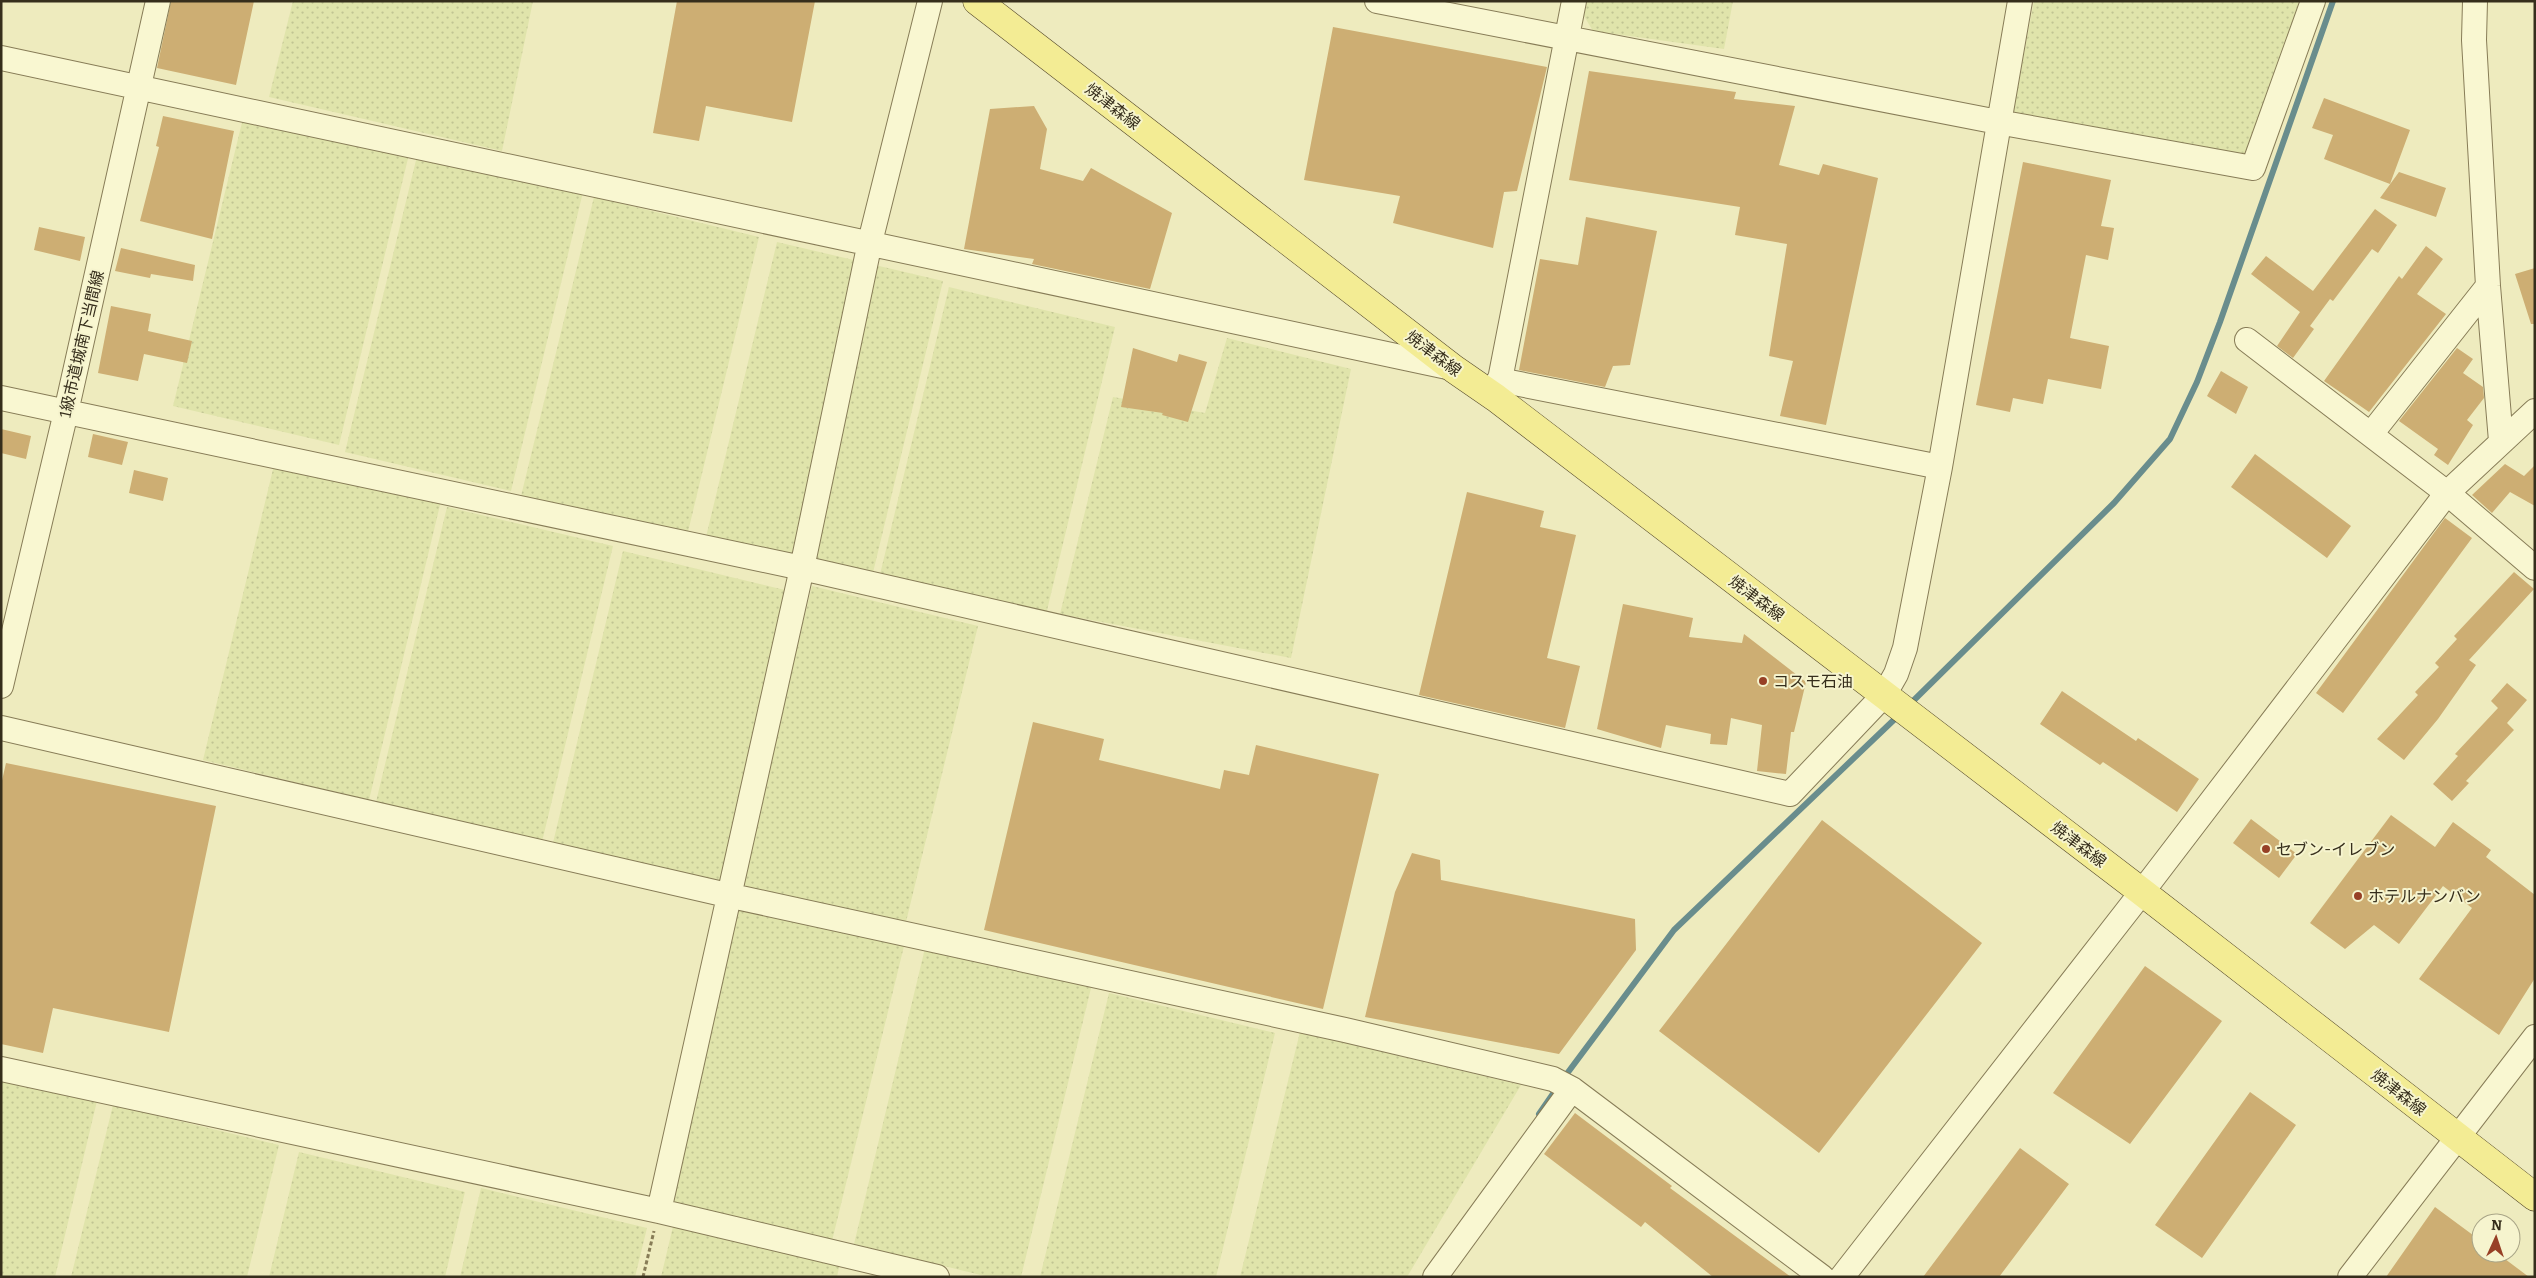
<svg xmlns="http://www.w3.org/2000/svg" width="2536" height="1278" font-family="Bitter,'Noto Sans JP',serif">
	<defs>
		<pattern id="farmland-dots" width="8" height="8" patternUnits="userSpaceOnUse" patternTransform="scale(1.25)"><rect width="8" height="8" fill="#e0e4ab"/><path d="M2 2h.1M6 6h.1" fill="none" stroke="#c1c493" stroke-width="1.8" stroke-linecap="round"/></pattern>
	</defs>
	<rect width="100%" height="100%" fill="#eeebbe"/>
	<path fill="url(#farmland-dots)" d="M293,1H533L502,151L269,97Z
		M1587,1H1733L1724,49L1593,31L1584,16Z
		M2034,1H2302L2244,155L2013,113Z
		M246,106L411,146L339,445L173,406Z
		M418,152L583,192L511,491L345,452Z
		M594,197L759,237L687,536L521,496Z
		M777,242L943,281L871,581L705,541Z
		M949,287L1115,327L1043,627L877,587Z
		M1227,338L1351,369L1291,658L1060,614L1113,397L1205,413Z
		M275,461L441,501L369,800L203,760Z
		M447,507L613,546L541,846L375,806Z
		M623,551L789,591L717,891L551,851Z
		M812,586L978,626L905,926L739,886Z
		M739,902L905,942L832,1241L667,1201Z
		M926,944L1092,984L1021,1277H989L854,1244Z
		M1109,993L1275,1033L1216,1277H1040Z
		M1300,1032L1521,1085L1407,1277H1240Z
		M1,1078L97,1101L55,1277H1Z
		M113,1105L279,1145L247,1277H71Z
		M299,1152L465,1192L445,1277H269Z
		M481,1188L647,1228L635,1277H460Z
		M675,1218L841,1258L837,1277H661Z"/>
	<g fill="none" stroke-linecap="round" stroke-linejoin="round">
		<path stroke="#698d8d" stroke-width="6" d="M1908,706L2114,503L2170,439L2197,382L2220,322L2333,1
			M1563,1079L1674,930L1899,715
			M1539,1114L1557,1088"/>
	</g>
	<path fill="#cdae73" d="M171,1H254L236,85L157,68Z
		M677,1H815L792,122L706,106L699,141L653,133Z
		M1333,27L1547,67L1517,191L1504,192L1493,248L1393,223L1400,196L1304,180Z
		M1589,71L1736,92L1734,99L1795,106L1779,165L1819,175L1823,164L1878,178L1826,425L1780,416L1793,361L1769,356L1787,244L1735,235L1740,207L1569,180Z
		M2324,98L2410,130L2390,184L2324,159L2333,135L2312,128Z
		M1034,106L1047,129L1040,169L1083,181L1091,168L1172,213L1150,289L1032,264L1034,259L964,249L990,109Z
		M163,116L234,131L212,239L140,221L159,147L156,146Z
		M2023,162L2111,180L2101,226L2114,228L2108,260L2086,255L2070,338L2109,346L2101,389L2048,379L2043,404L2013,398L2010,412L1976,405Z
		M2399,172L2446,188L2436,217L2380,198Z
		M2375,209L2397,225L2378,253L2372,249L2333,301L2330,299L2310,326L2314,329L2293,358L2277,346L2300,312L2251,274L2266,256L2313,291Z
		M1586,217L1657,231L1630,365L1613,366L1605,387L1519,370L1540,259L1578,265Z
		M39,227L85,237L80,261L34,250Z
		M2426,246L2443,259L2417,294L2446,314L2369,412L2324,381L2399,276L2402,279Z
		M121,248L195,265L193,281L151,274L150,278L115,271Z
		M2535,268V324H2531L2515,274Z
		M111,306L151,314L148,331L192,341L187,363L144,354L138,381L98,373Z
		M1133,348L1177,362L1179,354L1207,362L1188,422L1162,415L1163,413L1121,407Z
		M2457,348L2473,359L2463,373L2483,387L2484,398L2467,420L2473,425L2448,465L2434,455L2438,449L2399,421Z
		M2221,371L2248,387L2236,414L2207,396Z
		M1,429L31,436L26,459L1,453Z
		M93,434L128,442L122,465L88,457Z
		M2255,454L2351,526L2327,558L2231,487Z
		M2505,464L2524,476L2535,465V506L2510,492L2492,513L2472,495Z
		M134,470L168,478L163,501L129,493Z
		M1467,492L1544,511L1540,527L1576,535L1547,658L1580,666L1565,728L1419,695Z
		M2445,518L2472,538L2343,713L2316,693Z
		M2514,572L2534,589L2469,660L2476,665L2438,719L2404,760L2377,739L2418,695L2415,692L2439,667L2435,663L2457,639L2454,636Z
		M1623,604L1693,618L1689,637L1742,643L1744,634L1806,682L1794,732H1791L1786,774L1757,771L1762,725L1731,718L1727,745L1710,744L1711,734L1666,725L1661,748L1597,729Z
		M2507,683L2527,700L2507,723L2514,730L2466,781L2469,783L2452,801L2433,784L2458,756L2455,754L2498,708L2491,701Z
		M2062,691L2136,741L2138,738L2199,779L2177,812L2103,762L2100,765L2040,724Z
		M1033,722L1104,739L1099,760L1220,789L1224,770L1249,775L1256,745L1379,774L1323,1009L984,930Z
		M6,763L216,806L169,1032L53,1008L43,1053L1,1044V785Z
		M2391,815L2435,847L2453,822L2491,850L2486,857L2535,895V978L2499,1035L2419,979L2472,908L2443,886L2399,944L2374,925L2345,949L2310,923Z
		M2251,819L2297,854L2279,878L2233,843Z
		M1822,820L1982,943L1819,1153L1659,1031Z
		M1412,853L1440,860L1441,880L1635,919L1636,950L1559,1054L1365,1017L1395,892Z
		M2145,966L2222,1021L2130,1144L2053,1093Z
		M2250,1092L2296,1125L2202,1258L2155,1225Z
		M1575,1113L1672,1186L1670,1188L1791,1277H1713L1645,1222L1641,1227L1561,1167L1544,1154Z
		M2020,1148L2069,1184L1999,1277H1923Z
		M2435,1207L2481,1241V1253H2497L2529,1277H2386Z"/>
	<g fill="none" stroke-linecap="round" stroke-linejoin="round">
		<g stroke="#877c57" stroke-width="26">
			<path id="minor" d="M1377,1L1998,122L2253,168L2313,1
				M2475,1L2474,40L2488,286L2501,441
				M1,58L1452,368
				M2247,340L2447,493L2535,568
				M1499,380L1940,467
				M1497,395L1574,1
				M1,398L802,568L1790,794L1884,695L1896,674L1905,648L1940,467L2020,1
				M2371,434L2488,286
				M1,686L66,412L158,1
				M1,728L727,895L1345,1030L1553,1079L1572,1089L1822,1277
				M1,1069L659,1211L937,1277
				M659,1211L802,568L870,242L930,1
				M1435,1277L1572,1089
				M1842,1277L2142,892L2447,493L2535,411
				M2350,1277L2535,1037"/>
		</g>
		<g stroke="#54482b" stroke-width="29">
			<path id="major" d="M977,1L1454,369L1496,398L2142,892L2535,1197"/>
		</g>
		<path stroke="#877c57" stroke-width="3" stroke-dasharray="4 2.5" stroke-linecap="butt" d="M643,1277L654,1231"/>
		<use href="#minor" stroke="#f9f7d1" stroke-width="24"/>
		<use href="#major" stroke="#f3ec94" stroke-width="28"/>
	</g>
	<g fill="#974026" stroke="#f6f4ce" stroke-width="2">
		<circle cx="1763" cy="681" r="5"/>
		<circle cx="2266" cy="849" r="5"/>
		<circle cx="2358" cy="896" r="5"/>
	</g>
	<g text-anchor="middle" stroke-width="4" stroke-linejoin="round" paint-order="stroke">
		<g font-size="16" fill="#362e1c" stroke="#f6f4ce">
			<text transform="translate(1113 106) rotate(38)" y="6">焼津森線</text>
			<text transform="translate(81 344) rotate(-77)" y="6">1級市道城南下当間線</text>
			<text transform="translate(1434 353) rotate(37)" y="6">焼津森線</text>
			<text transform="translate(1757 598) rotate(37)" y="6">焼津森線</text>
			<text transform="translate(2079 844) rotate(37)" y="6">焼津森線</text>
			<text transform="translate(2399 1092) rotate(38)" y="6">焼津森線</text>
		</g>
		<g font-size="16" fill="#362e1c" stroke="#f6f4ce" text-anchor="start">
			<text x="1773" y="687">コスモ石油</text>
			<text x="2276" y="855">セブン-イレブン</text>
			<text x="2368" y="902">ホテルナンバン</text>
		</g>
	</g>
	<rect width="2536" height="1278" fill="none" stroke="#362e1c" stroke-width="5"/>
	<g transform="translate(2496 1238) rotate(3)"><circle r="24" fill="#f6f4ce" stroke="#a9a587"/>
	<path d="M0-4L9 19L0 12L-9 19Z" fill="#974026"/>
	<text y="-8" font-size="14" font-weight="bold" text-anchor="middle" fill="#362e1c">N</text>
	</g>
</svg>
